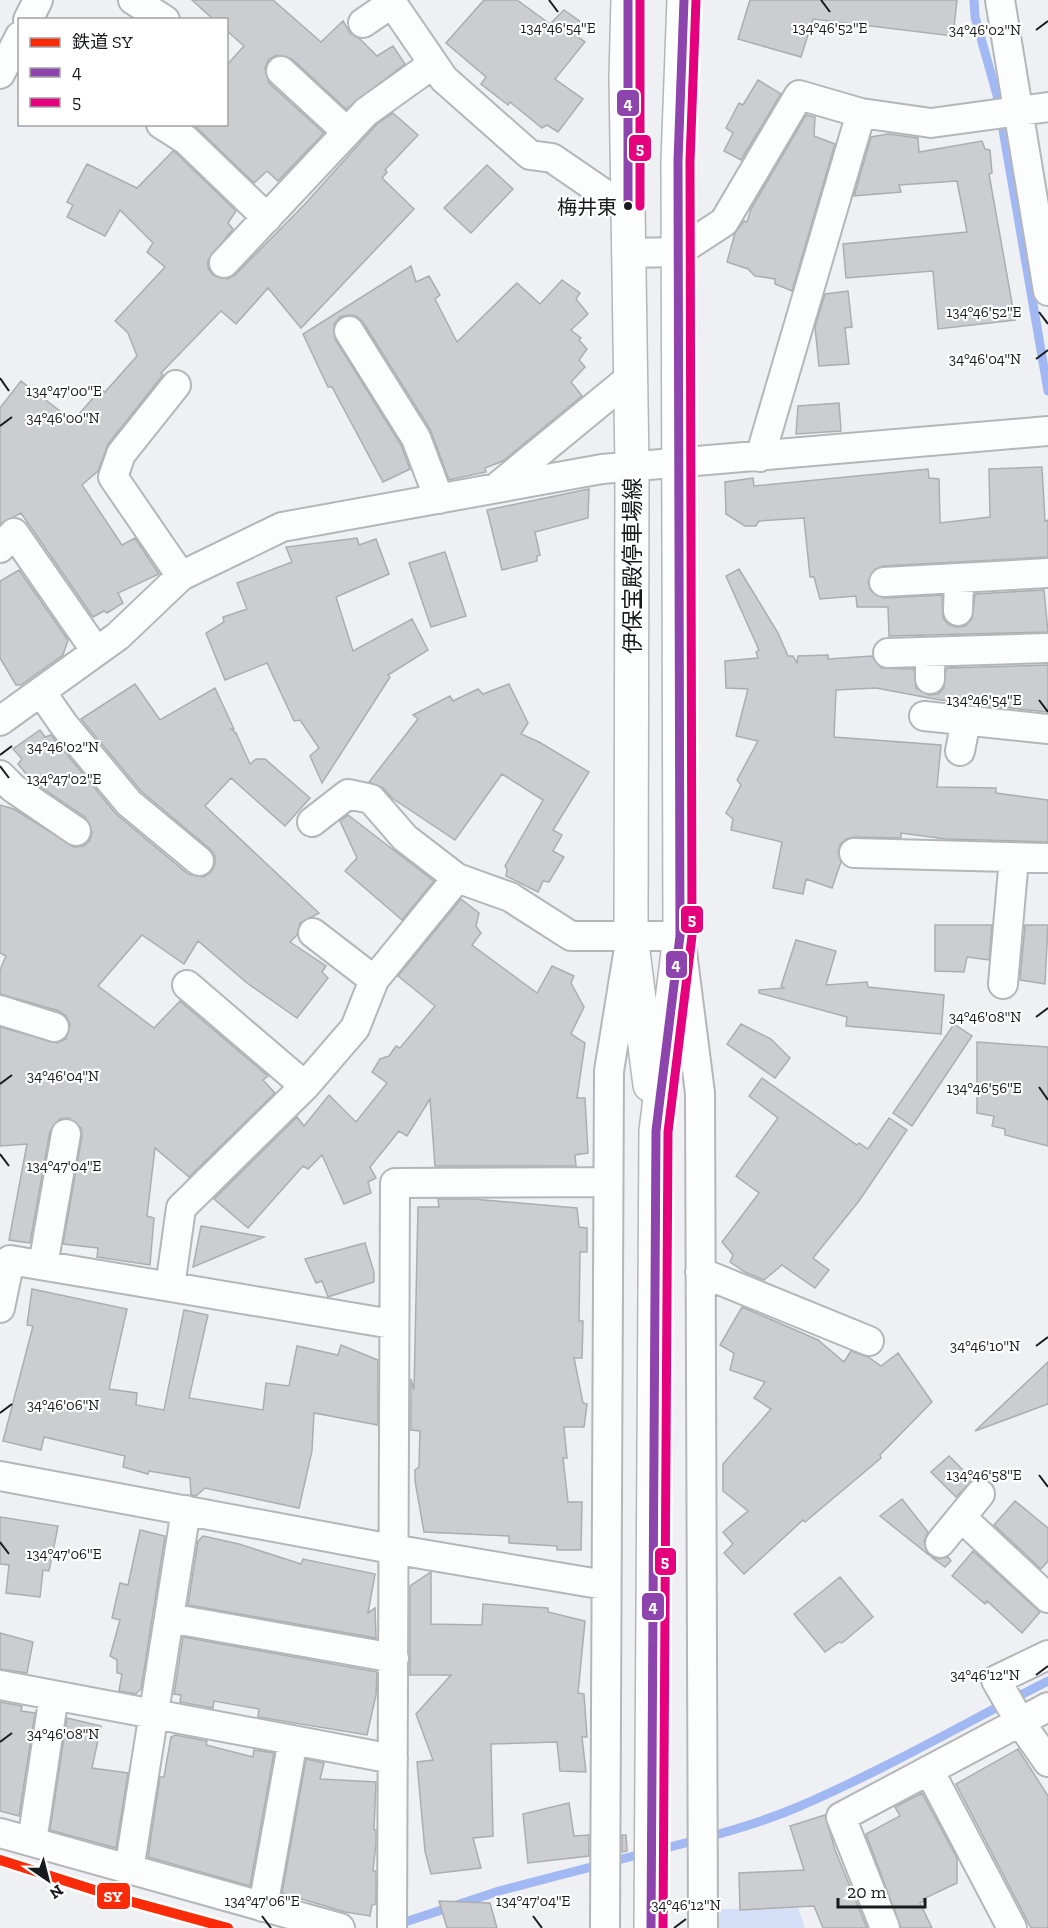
<svg xmlns="http://www.w3.org/2000/svg" width="1048" height="1928" font-family="'Zilla Slab','Noto Sans JP',serif">
	<rect width="100%" height="100%" fill="#eef0f4"/>
	<path fill="#d5e0f8" d="M798,1908L805,1928H719V1909Z"/>
	<g fill="none" stroke-linecap="round" stroke-linejoin="round">
		<path stroke="#a1b8f3" stroke-width="9" d="M974,0L975,17L997,95L1048,391
			M658,1850C705,1838 753,1826 798,1807C884,1770 965,1723 1048,1681
			M396,1925L499,1891L645,1853"/>
	</g>
	<path fill="#cccdd1" stroke="#acadb0" stroke-width="1.5" d="M192,0H273L321,42L343,21L350,33L360,39L377,56L393,46L405,64L346,109L292,59L277,55L269,59L265,68L269,83L324,133L278,181L267,171L254,183L196,127L198,124H226V66L244,46L226,30V20H214Z
		M484,0H517L550,24L564,10L585,25L577,36L585,42L555,79L583,99L558,132L547,125L542,128L510,102L508,105L481,84L486,77L446,43Z
		M750,0H957L953,36L813,19L801,57L738,39Z
		M758,80L781,94L741,160L724,151L733,133L726,128L739,103L743,105Z
		M393,113L418,135L385,170L387,172L382,178L414,209L301,328L268,288L236,324L221,311L161,373L163,375L108,444L98,471L82,485L122,545L135,538L159,574L118,593L123,603L107,613L104,611L93,617L21,513L0,524V408L21,381L73,421L100,390L105,392L137,356L128,333L115,321L165,267L147,252L153,243L120,210L105,236L67,217L73,205L67,202L87,164L137,188L173,151L176,153L236,211L228,223L233,229L208,260V268L213,275L228,279L236,274L305,204L377,124Z
		M806,115L815,117L814,136L835,144L792,291L775,284V279L755,276L748,269L727,262L735,233L744,221L747,222L751,209Z
		M888,134L918,138L919,152L982,141L985,149L990,150L992,173L989,174L1015,320L938,329L933,271L846,278L843,244L967,232L957,181L899,185L901,192L854,196L871,137Z
		M487,165L513,189L471,233L444,208Z
		M411,266L416,282L429,276L440,295L435,299L457,342L517,283L540,304L562,280L580,293L576,299L588,314L571,330L581,338L579,340L587,349L579,360L585,367L571,382L582,396L503,461L485,468L486,472L449,480L430,429L363,322L356,316L348,315L340,317L334,324L335,339L401,445L410,469L383,482L332,387H328L303,334Z
		M848,291L852,327L845,328L849,364L819,366L815,327L825,294Z
		M839,403L841,431L796,434L798,406Z
		M1042,467L1045,521L1048,520V557L883,566L875,569L868,582L871,591L884,598L942,595L943,618L949,625L957,627L965,626L972,619L975,594L1044,590L1048,632L889,636L888,607H857L856,596L820,599L814,577H810L804,518L759,521L756,526H745L726,514L725,482L753,478L754,486L928,469L929,478L939,479L940,523L990,517L989,469Z
		M589,489L588,518L535,532L540,555L537,556V561L502,570L487,510Z
		M357,538L359,545L376,539L389,574L336,597L353,651L412,619L428,650L388,675L390,677L322,783L310,756L319,748L300,720L294,721L267,663L225,680L206,633L224,622L223,617L247,609L237,583L292,562L286,547Z
		M445,552L466,616L431,627L409,563Z
		M739,569L778,633L788,656H793L797,663L798,656L828,655V659L872,656L881,668L914,669L916,688L929,695L938,694L944,688L946,668L1048,665V712L981,705L982,703L940,700L876,688L836,690L834,737L941,745L937,787L996,788V793L1048,800V842L946,839L901,833V838L854,837L846,839L840,845L838,853L841,862L832,888L806,879L803,894L773,888L782,842L731,830L733,819L726,813L741,785L737,780L758,741L736,736L748,689L726,688L725,661L758,658L756,652L759,650L726,576Z
		M19,570L68,640L63,655L21,685H16L0,658V581Z
		M135,684L160,720L215,688L234,729H231L236,733L250,764L256,759H265L310,798L285,826L231,778L205,806L319,913L300,923L297,935L290,942L326,966L322,972L328,978L297,1018L247,983L198,941L184,964L142,935L98,986L154,1028L180,1001L268,1076L263,1080L275,1093L189,1177L155,1148L147,1216L154,1218L150,1265L97,1257L98,1248L63,1244L82,1136L81,1128L69,1118L60,1119L50,1131L30,1243L9,1240L27,1144L0,1146V1027L57,1043L66,1039L70,1024L66,1016L59,1011L0,994V970L6,956L0,953V805L14,809L74,847L84,846L90,840L92,832L85,817L32,781L18,764L22,759L13,749L40,730L45,737L51,735L116,814L188,874L204,877L211,872L215,864V856L210,849L141,791L81,719Z
		M509,684L528,723L521,734L539,742L589,772L553,830L562,835L553,851L564,857L549,882L543,881L538,892L506,876L507,869L505,866L543,800L502,774L455,840L392,798L383,788L369,782L418,719L413,715L450,696L453,701L478,689L483,694Z
		M348,815L434,881L402,920L345,871L357,858L340,821Z
		M461,899L479,913L476,926L481,933L472,945L537,993L552,966L574,976L571,983L584,1007L571,1034L585,1043L577,1098H585L588,1153L575,1155L576,1166H435L430,1099L407,1136L399,1131L370,1167L376,1178L368,1182L371,1193L344,1204L322,1155L308,1169L303,1166L248,1228L214,1199L297,1117L304,1126L329,1095L356,1122L387,1083L372,1072L380,1059L389,1056L396,1046L400,1048L435,1006L398,976Z
		M935,925H992L989,960L967,957L964,972L935,971Z
		M1025,925H1048L1045,984L1020,980Z
		M796,940L836,951L826,985L867,982L868,987L944,995L941,1034L846,1026L847,1017L759,993V990L784,988L781,986Z
		M741,1024L771,1039L790,1058L775,1078L727,1044Z
		M954,1024L972,1036L912,1126L893,1113Z
		M977,1042L1048,1047V1146L1005,1135V1129L992,1126L994,1116L977,1113Z
		M762,1078L857,1145L859,1143L868,1149L889,1118L907,1130L859,1201L813,1258L829,1270L815,1288L782,1265L764,1280L745,1272L730,1262L733,1255L722,1242L759,1193L736,1176L778,1118L749,1096Z
		M438,1199H473L577,1208L579,1227L587,1228V1252H580L579,1321H583L582,1358H574L583,1403L587,1404L584,1427H564L567,1458H563L568,1502H582L581,1550H557V1546L509,1543V1536L424,1532L415,1481V1470L419,1467L420,1431L411,1430V1379L414,1390L418,1207H439Z
		M201,1226L264,1237L193,1267Z
		M365,1243L374,1272V1282L328,1297L322,1281L316,1283L305,1259Z
		M32,1289L127,1309L109,1389L137,1393L136,1405L164,1410L184,1310L208,1315L189,1398L263,1410L266,1383L289,1386L297,1346L338,1355L341,1345L378,1360V1425L314,1413L312,1451L299,1508L205,1488L196,1496L191,1495L190,1478L149,1471L148,1474L123,1467L125,1456L44,1437L41,1450L3,1441L33,1326L27,1325Z
		M742,1307L818,1340L844,1362L851,1351L868,1357L881,1366L898,1353L932,1402L880,1455L881,1458L805,1522L803,1520L744,1574L724,1553L733,1544L723,1532L748,1511L723,1491V1464L771,1409L754,1398L765,1382L730,1370L734,1353L720,1345Z
		M1048,1362V1404L975,1431Z
		M949,1456L973,1480L956,1497L931,1472Z
		M902,1499L928,1532L924,1541L929,1555L880,1516Z
		M1015,1501L1048,1528V1561L1041,1569L994,1525Z
		M0,1517L58,1526L49,1571L43,1570L40,1597L6,1593L9,1565L0,1564Z
		M140,1530L165,1536L141,1689L136,1694L119,1691L122,1674L117,1673V1660L110,1656L120,1620L112,1618L120,1583L128,1585Z
		M203,1536L239,1544L301,1564L303,1559L375,1574L368,1613L375,1608L376,1638L188,1605L198,1541Z
		M973,1551L1040,1612L1022,1633L987,1601L985,1604L952,1576Z
		M931,1557L938,1559L948,1557L951,1561L945,1567Z
		M431,1572V1624L482,1625L483,1604L548,1608V1612L585,1621L578,1693L584,1694L587,1737H582L586,1772L560,1771L557,1742L491,1744L493,1836L473,1838L481,1868L431,1874L425,1851L417,1762L433,1760L416,1714L451,1675H410V1586Z
		M840,1577L873,1617L842,1643L839,1642L825,1652L794,1614Z
		M0,1633L33,1642L27,1673L0,1669Z
		M183,1637L377,1672L376,1695L367,1735L258,1717L259,1709L214,1701L213,1708L180,1702L181,1695L174,1694Z
		M0,1702L22,1706L21,1711L35,1713L19,1816L0,1811Z
		M67,1718L101,1726L92,1768L128,1773L116,1848L50,1830Z
		M175,1735L207,1741L206,1745L253,1757L254,1750L274,1753L250,1886L148,1857L160,1777H164L171,1737Z
		M1018,1749L1048,1796V1928H1031L956,1784Z
		M306,1759L324,1763L320,1779L376,1782L374,1830H376V1843L373,1871H376V1904L372,1905L370,1916L345,1912L282,1893Z
		M922,1793L957,1858V1883L923,1899L924,1901L920,1903L932,1928H901L866,1834L900,1816L895,1807Z
		M569,1803L574,1836L589,1835V1856L528,1863L523,1814Z
		M825,1815L835,1850L867,1928H823L814,1906L740,1910L739,1873L804,1870L790,1826Z
		M622,1835H626L627,1851L622,1852Z
		M439,1901L490,1903L497,1928H447Z"/>
	<g fill="none" stroke-linecap="round" stroke-linejoin="round">
		<g stroke="#b5b6b9" stroke-width="32">
			<path id="minor" d="M133,0L165,20
				M1000,0L1048,291
				M28,20L38,0
				M363,23L392,3L444,79L530,155L552,158L628,210
				M281,71L347,132
				M0,74L20,36
				M161,124L186,140L267,218
				M629,253L678,252L724,222L799,95L861,113L931,123L1048,107
				M224,263L366,112L433,64
				M349,331L416,438L439,499
				M176,385L121,454L113,477L181,576
				M760,457L861,113
				M497,487L631,377
				M0,548L14,533L96,651
				M884,582L1048,573
				M958,611L959,579
				M930,652V679
				M888,653L1048,648
				M41,692L64,725L129,803L199,861
				M924,716L1048,729
				M0,721L118,636L181,576L282,527L602,469L1048,431
				M960,751L966,721
				M0,775L13,788L76,831
				M312,822L348,794L371,799L405,838L457,878L510,897L571,936H680L700,1093L703,1928
				M854,853L1048,858
				M313,933L374,980
				M1003,984L1014,858
				M187,985L305,1086
				M0,1010L54,1027
				M43,1265L66,1134
				M700,1272L869,1341
				M170,1287L181,1208L305,1086L355,1028L374,980L457,878
				M0,1308L10,1260L392,1324
				M0,1476L392,1549L605,1585
				M962,1518L1048,1598
				M940,1543L980,1494
				M169,1618L394,1658
				M1048,1655L996,1680L1020,1722L1048,1762
				M0,1685L393,1759
				M929,1770L1012,1928
				M0,1833L340,1928
				M32,1842L54,1695
				M129,1870L186,1510
				M263,1907L293,1740
				M392,1928L395,1183L608,1182
				M605,1928L609,1071L628,954
				M885,1928L841,1817L1048,1707"/>
		</g>
		<g stroke="#b5b6b9" stroke-width="36">
			<path id="major" d="M628,0L626,78L632,467L631,936L650,1085
				M651,1928L656,1131L680,936L678,161L684,0"/>
		</g>
		<use href="#minor" stroke="#fcfdfd" stroke-width="28"/>
		<use href="#major" stroke="#fcfdfd" stroke-width="33"/>
		<g stroke="#fff" stroke-width="14">
			<path id="bus-1" d="M628,0V206
				M651,1928L656,1131L680,936L678,161L684,0"/>
		</g>
		<g stroke="#fff" stroke-width="14">
			<path id="bus-2" d="M640,0V206
				M663,1928L668,1132L692,936L690,161L696,0"/>
		</g>
		<use href="#bus-1" stroke="#8e44ad" stroke-width="9"/>
		<use href="#bus-2" stroke="#e5007d" stroke-width="9"/>
		<g stroke="#fff" stroke-width="15">
			<path id="rail-1" d="M0,1860L129,1901L228,1928"/>
		</g>
		<use href="#rail-1" stroke="#fa2b08" stroke-width="10"/>
	</g>
	<path fill="none" stroke="#191a1d" stroke-width="2" d="M549,0L558,12M821,0L830,12M1036,30L1048,21M1039,312L1048,324M1036,359L1048,350M0,378L9,391M0,426L12,417M1039,700L1048,712M0,755L12,746M0,766L9,778M1036,1017L1048,1008M0,1084L12,1075M1039,1087L1048,1100M0,1154L9,1166M1036,1346L1048,1337M0,1413L12,1404M1039,1475L1048,1487M0,1542L9,1554M1036,1675L1048,1666M0,1742L12,1733M262,1916L271,1928M533,1916L542,1928M674,1928L686,1919"/>
	<circle fill="#191a1d" stroke="#fff" stroke-width="2" cx="628" cy="206" r="5"/>
	<g text-anchor="middle" stroke-width="4.5" stroke-linejoin="round" paint-order="stroke">
		<g font-size="20" fill="#191a1d" stroke="#fff" text-anchor="end">
			<text x="617" y="214">梅井東</text>
		</g>
		<g font-size="22" fill="#191a1d" stroke="#fff">
			<text transform="translate(632 566) rotate(-90)" y="8">伊保宝殿停車場線</text>
		</g>
	</g>
	<g font-size="15" text-anchor="middle" fill="#191a1d" stroke="#fff" stroke-width="4.5" stroke-linejoin="round" paint-order="stroke">
		<text x="558" y="33">134°46'54"E</text>
		<text x="830" y="33">134°46'52"E</text>
		<text x="985" y="35">34°46'02"N</text>
		<text x="984" y="317">134°46'52"E</text>
		<text x="985" y="364">34°46'04"N</text>
		<text x="64" y="396">134°47'00"E</text>
		<text x="63" y="423">34°46'00"N</text>
		<text x="984" y="705">134°46'54"E</text>
		<text x="63" y="752">34°46'02"N</text>
		<text x="64" y="784">134°47'02"E</text>
		<text x="985" y="1022">34°46'08"N</text>
		<text x="63" y="1081">34°46'04"N</text>
		<text x="984" y="1093">134°46'56"E</text>
		<text x="64" y="1171">134°47'04"E</text>
		<text x="985" y="1351">34°46'10"N</text>
		<text x="63" y="1410">34°46'06"N</text>
		<text x="984" y="1480">134°46'58"E</text>
		<text x="64" y="1559">134°47'06"E</text>
		<text x="985" y="1680">34°46'12"N</text>
		<text x="63" y="1739">34°46'08"N</text>
		<text x="262" y="1906">134°47'06"E</text>
		<text x="533" y="1906">134°47'04"E</text>
		<text x="686" y="1910">34°46'12"N</text>
	</g>
	<g stroke="#fff" stroke-width="2">
		<rect x="616" y="89" width="24" height="28" rx="6" fill="#8e44ad"/>
		<rect x="628" y="134" width="24" height="28" rx="6" fill="#e5007d"/>
		<rect x="680" y="905" width="24" height="29" rx="6" fill="#e5007d"/>
		<rect x="665" y="950" width="23" height="29" rx="6" fill="#8e44ad"/>
		<rect x="654" y="1547" width="23" height="29" rx="6" fill="#e5007d"/>
		<rect x="641" y="1592" width="24" height="29" rx="6" fill="#8e44ad"/>
		<rect x="96" y="1882" width="35" height="28" rx="6" fill="#fa2b08"/>
	</g>
	<g font-size="16" text-anchor="middle" font-weight="bold" fill="#fff">
		<text x="628" y="109">4</text>
		<text x="640" y="154">5</text>
		<text x="692" y="925">5</text>
		<text x="676" y="970">4</text>
		<text x="665" y="1567">5</text>
		<text x="653" y="1612">4</text>
		<text x="113" y="1902">SY</text>
	</g>
	<rect x="18" y="18" width="210" height="108" fill="#ffffff" stroke="#a3a3a5" stroke-width="1.5"/>
	<rect x="30" y="38" width="30" height="9" fill="#fa2b08" stroke="#a3a3a5" stroke-width="1.5"/>
	<text x="72" y="48" font-size="18" fill="#191a1d">鉄道 SY</text>
	<rect x="30" y="68" width="30" height="9" fill="#8e44ad" stroke="#a3a3a5" stroke-width="1.5"/>
	<text x="72" y="78" font-size="18" fill="#191a1d">4</text>
	<rect x="30" y="98" width="30" height="9" fill="#e5007d" stroke="#a3a3a5" stroke-width="1.5"/>
	<text x="72" y="108" font-size="18" fill="#191a1d">5</text>
	<g transform="translate(48 1880) rotate(145)" stroke="#ffffff" stroke-width="4.5" paint-order="stroke">
	<path d="M0-4.5L10 22L0 15L-10 22Z" fill="#191a1d"/>
	<text y="-9" font-size="16" font-weight="bold" text-anchor="middle" fill="#191a1d">N</text>
	</g>
	<path d="M838 1898v9h87v-9" fill="none" stroke="#191a1d" stroke-width="3"/>
	<text x="847" y="1898" font-size="18" fill="#191a1d" stroke="#ffffff" stroke-width="4.5" paint-order="stroke">20 m</text>
</svg>
